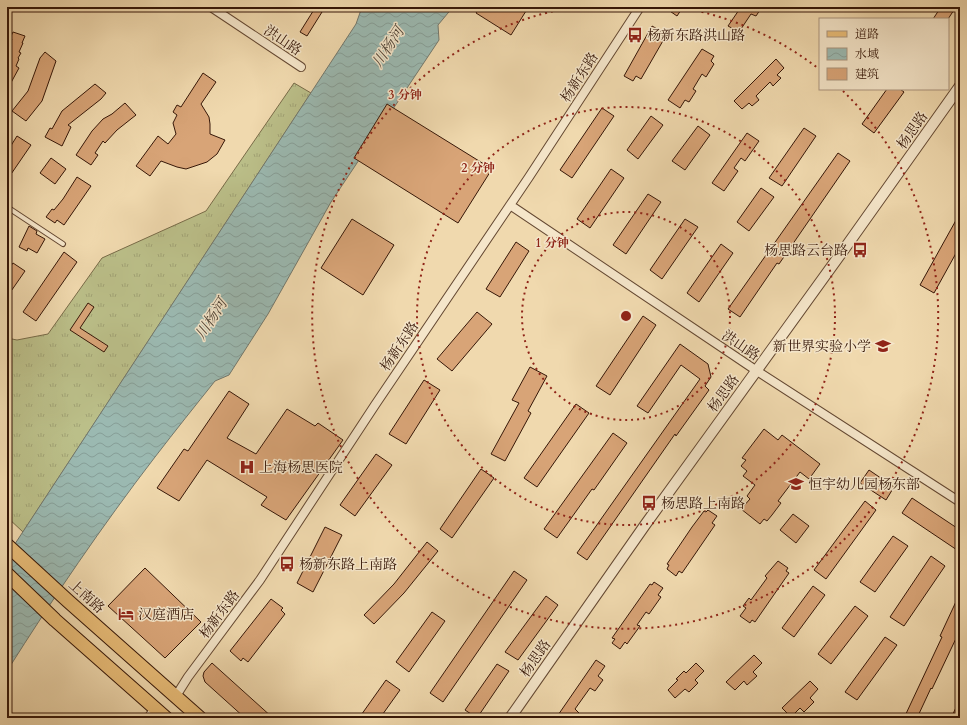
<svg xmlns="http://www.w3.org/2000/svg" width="967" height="725" font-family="Cardo,'Noto Serif SC',serif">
	<defs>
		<pattern id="grass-tufts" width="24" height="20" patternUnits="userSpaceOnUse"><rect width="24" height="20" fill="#bbbf89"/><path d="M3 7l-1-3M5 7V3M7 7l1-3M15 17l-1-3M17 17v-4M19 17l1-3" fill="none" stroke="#a1a375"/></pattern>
		<pattern id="water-waves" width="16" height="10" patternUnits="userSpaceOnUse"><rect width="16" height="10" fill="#9bb9b1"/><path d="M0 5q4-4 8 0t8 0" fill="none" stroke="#869e97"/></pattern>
	</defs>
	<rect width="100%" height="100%" fill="#f0d9ae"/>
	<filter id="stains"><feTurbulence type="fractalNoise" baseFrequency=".005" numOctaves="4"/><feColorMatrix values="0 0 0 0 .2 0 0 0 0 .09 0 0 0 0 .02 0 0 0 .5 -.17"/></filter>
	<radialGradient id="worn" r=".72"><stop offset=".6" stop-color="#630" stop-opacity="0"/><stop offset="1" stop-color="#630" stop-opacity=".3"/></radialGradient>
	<path fill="url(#grass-tufts)" stroke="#786b48" d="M294,83L311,93L23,532L7,517V338L17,340L48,334L102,258L206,211Z"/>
	<path fill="url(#water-waves)" stroke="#73786d" d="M362,7H453L438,25L439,40L331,202L268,314L229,375L215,381C195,406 175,431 155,457C102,526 53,598 7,671V556L356,24Z"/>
	<path fill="#d8a477" stroke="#361708" d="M480,7H520L526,11L511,35L476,13Z
		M664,7H683L677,16Z
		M741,7H762L756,16L751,14L739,32L728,26Z
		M941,7H956L948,19H933Z
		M315,8L322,12L307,36L300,32Z
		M652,26L661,31L658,36L664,39L641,79L636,76L633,81L624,76Z
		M13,32L25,36L22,43H23L19,52L21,53L18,58L19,59L16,66L19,68L7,90V53L10,47L8,46L12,39L10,38Z
		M702,49L714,56L711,61L714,64L706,77L702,74L693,89L696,91L689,102L685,100L680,108L668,100Z
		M45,52L56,61L42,101L26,121L12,111L28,91L40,58Z
		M776,59L784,68L777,75L781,78L773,86L770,82L756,96L759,100L752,106L749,103L742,109L734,101Z
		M203,73L216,82L201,104L209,117L210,124V134L225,140L217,154L207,162L186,169L177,167L161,161L150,176L136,166L158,136L168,144L176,134L173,123L177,115L173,112L177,105L181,107Z
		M95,84L106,93L101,99L68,125L71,127L62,146L45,137L50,128L52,129L62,111Z
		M887,89H900L904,92L874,133L862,124Z
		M125,103L136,115L117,130L105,143L103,141L95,153L98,155L91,165L76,155L92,131L103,119L112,114Z
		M387,104L492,169L458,223L354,158Z
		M602,108L614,116L572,178L560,170Z
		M651,116L663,125L638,159L627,150Z
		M698,126L710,135L685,170L672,161Z
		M804,128L816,136L782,186L769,178Z
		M747,133L759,141L745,161L741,158L734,168L738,171L724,191L712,183Z
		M17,136L31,145L7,180V152Z
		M838,153L850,161L779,264L777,263L740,317L728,309Z
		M51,158L66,169L55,184L40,173Z
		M611,169L624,178L590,228L577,219Z
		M77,177L91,186L64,225L57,220L55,223L46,217L52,209L54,210L63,199Z
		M761,188L774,197L749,231L737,222Z
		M648,194L661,202L626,254L613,245Z
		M960,213V246L934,293L920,285Z
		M352,219L394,245L363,295L321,268Z
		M685,219L698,227L662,279L650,270Z
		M29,226L37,231L36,234L45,239L37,253L28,248L27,251L19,247Z
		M516,242L529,251L500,297L486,289Z
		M721,244L733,253L699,302L687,293Z
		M64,252L77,262L36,321L23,312Z
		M13,263L25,271L7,297V271Z
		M88,303L94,307L80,328L108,346L104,352L70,330Z
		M477,312L492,324L452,371L437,359Z
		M643,316L656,325L610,395L596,386Z
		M680,344L708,364L711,377L705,386L709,390L676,436L675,434L587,560L577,553L700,379L681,365L648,413L637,406Z
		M530,367L547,376L528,411L531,413L505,461L491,454L519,403L512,400Z
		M424,380L440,390L406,444L389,434Z
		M229,391L249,404L227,438L256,454L287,409L315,426L318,423L343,440L286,520L261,505L267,497L207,460L179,501L157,488L184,449L188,451Z
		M576,404L589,413L537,487L524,478Z
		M764,429L778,440L782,435L820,464L809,479L800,472L778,501L781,503L772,515L767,521L764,519L760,524L741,509L750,499L747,496L755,485L743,476L747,471L741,466L746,460L742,458Z
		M613,433L627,443L594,490L592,489L557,538L544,529Z
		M376,454L392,465L355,516L340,505Z
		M481,469L494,478L452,538L440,529Z
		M869,470L894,487L886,500L860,483Z
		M912,498L960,530V552L902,513Z
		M865,501L876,510L826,579L814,570Z
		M708,510L717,516L712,523L715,525L682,573L679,571L676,576L667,569L669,565L667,564L692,527L704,511L706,512Z
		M793,514L809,526L796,543L780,530Z
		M325,527L342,535L313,592L297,583Z
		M893,536L908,546L875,592L860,582Z
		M427,542L438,551L404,593L374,624L364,615L394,584Z
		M931,556L945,566L904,626L890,617Z
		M778,561L788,568L786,571L789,573L755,622L752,620L750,623L740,616L746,608L743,606L749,598L751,600L767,578L765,576Z
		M145,568L201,622L165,658L108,606Z
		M514,571L527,580L443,702L430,693Z
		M654,582L663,588L658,595L661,597L649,614L646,612L637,625L640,626L627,644L625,642L620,649L612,643L615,639L612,638L650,584L652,585Z
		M813,586L825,595L794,637L782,628Z
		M960,593V630L932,689L931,688L917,718H904L942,637L940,636Z
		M546,596L558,605L518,660L505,652Z
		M271,599L283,608L281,610L285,614L248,662L243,658L241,661L230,651Z
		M855,606L868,616L831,664L818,654Z
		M432,612L445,621L409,672L396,662Z
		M885,637L897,645L857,700L845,692Z
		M754,655L762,663L753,672L757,676L747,685L744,681L735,690L726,682Z
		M596,660L605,666L598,676L603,680L595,691L590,688L575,709L579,713L576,718H556Z
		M212,663L273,718H245L205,682L203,676L204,672Z
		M696,663L704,671L695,680L698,683L689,692L685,689L675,698L668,690L678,680L676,679L684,671L686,673Z
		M497,664L509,671L477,718L465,710Z
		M386,680L400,690L380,718H359Z
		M810,681L818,689L810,698L814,702L804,712L800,708L791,717L782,708Z
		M960,699V718H951Z"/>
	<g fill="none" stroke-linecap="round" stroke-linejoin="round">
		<g stroke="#644832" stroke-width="6">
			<path id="service" d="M7,207L63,244"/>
		</g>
		<g stroke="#644832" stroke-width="10">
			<path id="minor" d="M211,7L301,67
				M510,205L757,371L960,502
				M176,696L188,677L260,580L375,405L529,177L640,7
				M148,718L155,708"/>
		</g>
		<g stroke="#644832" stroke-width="12">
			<path id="tertiary" d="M510,718L645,525L850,241L960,86"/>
		</g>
		<g stroke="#361708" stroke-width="15">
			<path id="primary" d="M7,545L68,601L200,718
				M7,574L55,620L166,718"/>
		</g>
		<use href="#service" stroke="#f5e6ca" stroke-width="4"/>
		<use href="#minor" stroke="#f5e6ca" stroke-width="8"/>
		<use href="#tertiary" stroke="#f5e6ca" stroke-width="10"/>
		<use href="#primary" stroke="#e8bc77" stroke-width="13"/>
	</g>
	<g fill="none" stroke="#8f2418" stroke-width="2" stroke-dasharray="2 4">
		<circle cx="626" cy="316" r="104"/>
		<circle cx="626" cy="316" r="209"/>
		<path d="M678 7A313 313 0 0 1 819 69M843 91A313 313 0 1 1 574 7"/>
	</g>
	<defs>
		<g id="bus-bare" transform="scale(1.2)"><path d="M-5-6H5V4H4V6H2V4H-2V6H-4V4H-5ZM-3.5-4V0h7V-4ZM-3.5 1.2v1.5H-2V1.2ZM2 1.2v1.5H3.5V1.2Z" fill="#8f2418" stroke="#f5e6ca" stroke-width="2.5" paint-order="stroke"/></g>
		<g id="school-bare" transform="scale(1.2)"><path d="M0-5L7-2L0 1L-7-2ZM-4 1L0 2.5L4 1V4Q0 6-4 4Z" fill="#8f2418" stroke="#f5e6ca" stroke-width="2.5" paint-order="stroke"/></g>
		<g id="hospital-bare" transform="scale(1.2)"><path d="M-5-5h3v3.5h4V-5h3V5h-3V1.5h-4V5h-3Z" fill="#8f2418" stroke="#f5e6ca" stroke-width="2.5" paint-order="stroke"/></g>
		<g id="hotel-bare" transform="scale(1.2)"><path d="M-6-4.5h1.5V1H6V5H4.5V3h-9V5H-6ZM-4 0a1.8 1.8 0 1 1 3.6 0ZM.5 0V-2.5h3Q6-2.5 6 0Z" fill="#8f2418" stroke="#f5e6ca" stroke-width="2.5" paint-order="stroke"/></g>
	</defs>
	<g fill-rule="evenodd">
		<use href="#bus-bare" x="635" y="35"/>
		<use href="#bus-bare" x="860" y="250"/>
		<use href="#school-bare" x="883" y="346"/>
		<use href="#hospital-bare" x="247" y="467"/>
		<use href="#school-bare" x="796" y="484"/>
		<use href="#bus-bare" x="649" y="503"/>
		<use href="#bus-bare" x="287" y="564"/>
		<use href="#hotel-bare" x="126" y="614"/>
	</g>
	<g text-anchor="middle" stroke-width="3" stroke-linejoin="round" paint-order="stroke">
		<g font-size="14" fill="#361708" stroke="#f5e6ca" text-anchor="start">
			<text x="647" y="40">杨新东路洪山路</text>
			<text x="848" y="255" text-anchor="end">杨思路云台路</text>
			<text x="871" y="351" text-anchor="end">新世界实验小学</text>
			<text x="259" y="472">上海杨思医院</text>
			<text x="808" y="489">恒宇幼儿园杨东部</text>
			<text x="661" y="508">杨思路上南路</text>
			<text x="299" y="569">杨新东路上南路</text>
			<text x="138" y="619">汉庭酒店</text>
		</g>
		<g font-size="14" fill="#361708" stroke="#f5e6ca">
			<text transform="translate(283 40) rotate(34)" y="5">洪山路</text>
			<text transform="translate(579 77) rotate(-57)" y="5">杨新东路</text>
			<text transform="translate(912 130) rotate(-55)" y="5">杨思路</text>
			<text transform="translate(741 345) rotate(34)" y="5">洪山路</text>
			<text transform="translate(399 346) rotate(-56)" y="5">杨新东路</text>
			<text transform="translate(723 393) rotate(-54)" y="5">杨思路</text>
			<text transform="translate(87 596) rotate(42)" y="5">上南路</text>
			<text transform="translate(219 614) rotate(-53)" y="5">杨新东路</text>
			<text transform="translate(535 658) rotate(-55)" y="5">杨思路</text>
		</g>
		<g font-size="15" font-style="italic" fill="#54483b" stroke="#f5e6ca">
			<text transform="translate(388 47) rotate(-57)" y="5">川杨河</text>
			<text transform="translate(211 319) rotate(-57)" y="5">川杨河</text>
		</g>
	</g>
	<circle cx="626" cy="316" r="6" fill="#8f2418" stroke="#f5e6ca" stroke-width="2"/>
	<g font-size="12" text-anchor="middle" font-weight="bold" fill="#8f2418" stroke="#f5e6ca" stroke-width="3" stroke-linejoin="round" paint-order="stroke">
		<text x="405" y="99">3 分钟</text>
		<text x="478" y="172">2 分钟</text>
		<text x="552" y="247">1 分钟</text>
	</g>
	<rect width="967" height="725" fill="none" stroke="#f0d9ae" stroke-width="24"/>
	<rect x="8" y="8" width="951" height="709" fill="none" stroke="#361708" stroke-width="2"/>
	<rect x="12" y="12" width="943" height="701" fill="none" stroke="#361708"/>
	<rect x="819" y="18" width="130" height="72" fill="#f5e6ca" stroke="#a9937c"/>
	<rect x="827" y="31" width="20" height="6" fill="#e8bc77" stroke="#a9937c"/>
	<text x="855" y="38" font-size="12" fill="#361708">道路</text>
	<rect x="827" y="48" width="20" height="12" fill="url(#water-waves)" stroke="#a9937c"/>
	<text x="855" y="58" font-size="12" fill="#361708">水域</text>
	<rect x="827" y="68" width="20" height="12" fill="#d8a477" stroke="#a9937c"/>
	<text x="855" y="78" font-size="12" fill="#361708">建筑</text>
	<rect width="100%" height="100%" filter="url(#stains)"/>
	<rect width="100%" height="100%" fill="url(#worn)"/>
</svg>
